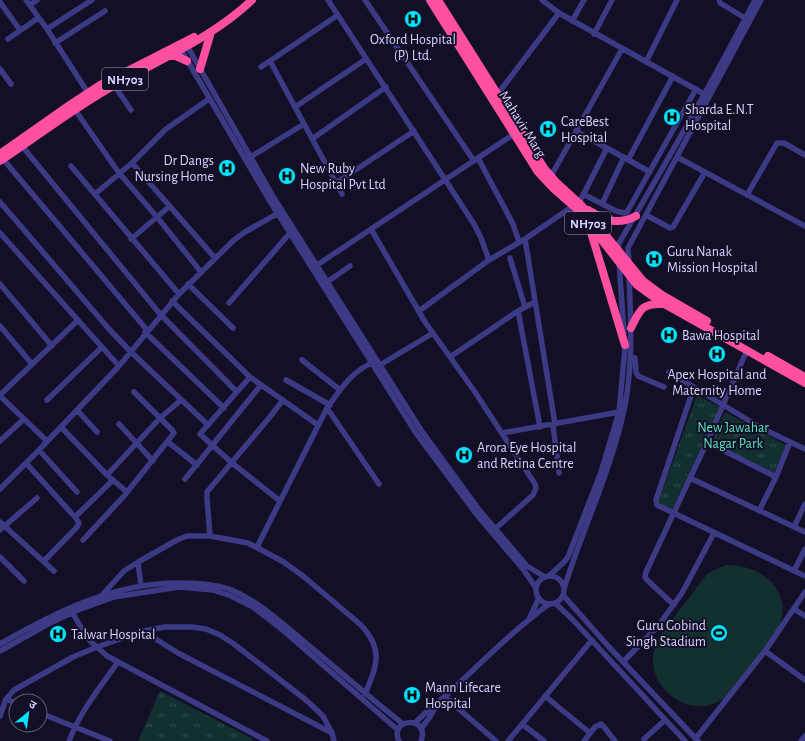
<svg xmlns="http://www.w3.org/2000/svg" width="805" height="741" font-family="'Alegreya Sans','Noto Sans Devanagari',sans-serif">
	<defs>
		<pattern id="park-tufts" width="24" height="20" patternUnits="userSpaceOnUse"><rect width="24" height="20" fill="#12302f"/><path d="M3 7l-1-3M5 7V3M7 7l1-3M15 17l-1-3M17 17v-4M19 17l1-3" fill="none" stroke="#344d4e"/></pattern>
	</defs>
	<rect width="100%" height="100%" fill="#130f26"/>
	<path fill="url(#park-tufts)" d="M697,395L720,407L672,509L658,503Z
		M725,412L787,446L774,473L712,442Z
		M160,691L253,739L252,741H138Z"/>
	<path fill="#12302f" d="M726,565C750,565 776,576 782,602C784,610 781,619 780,627L728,697C721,700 713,705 705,706C680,709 655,688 653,663C652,656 655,647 657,639L708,573Z"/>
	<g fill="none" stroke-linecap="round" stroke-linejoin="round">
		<path stroke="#3d3a85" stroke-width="5.5" d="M26,0L47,29L88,93
			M328,0L474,224L481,238L489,260
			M365,0L474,161
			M542,0L559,13L704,94
			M719,0L720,3L745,18
			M0,2L20,30
			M30,5L37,0
			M572,21L584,0
			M47,29L92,0
			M594,34L612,0
			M8,39L38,18
			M55,43L105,11
			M186,44L274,198L421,430L480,511L527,566L545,577
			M180,48L271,203L416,433L477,515L523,569L536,588
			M270,61L342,194
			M646,62L677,0
			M261,67L338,15
			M0,69L11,84
			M114,85L131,110
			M497,95L559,13
			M73,107L119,173L157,217L201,272
			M295,107L366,59
			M576,131L650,172
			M312,139L386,87
			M22,146L160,314L237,392
			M677,157L805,226
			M478,158L513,224L519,242
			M3,159L147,330
			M247,159L304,124
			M628,160L673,76
			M132,163L215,258
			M71,166L179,294
			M551,176L622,49
			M336,183L414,131
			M95,194L132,163L166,129L209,99
			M583,194L616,211L625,213L627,212L696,89
			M747,195L777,143H784L805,155
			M0,202L109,329L130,351L208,425
			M579,203L607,148
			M602,204L624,157
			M646,215L670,228L673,227L705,172
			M371,229L425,322L475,392L535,484L536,488L533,495L495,529
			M0,233L119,366
			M131,239L170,206
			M525,239L555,424
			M618,251L619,243C666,163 712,83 755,0
			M510,258L525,307
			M619,261L624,333
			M629,264L628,248L761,0
			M314,267L514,134
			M327,282L350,266
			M0,284L52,346
			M188,284L233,328
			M172,301L250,377L318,425
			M229,303L290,233
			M419,311L489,260L525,239L573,206
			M518,311L540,427
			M0,326L32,364
			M145,332L224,408
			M450,357L518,311L535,302
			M631,357L635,358L636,372L638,376L664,387
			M302,360L340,390
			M380,365L433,333
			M669,372L761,428L805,449
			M250,377L200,434L232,463L280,501
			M286,380L330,405
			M694,387L656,500L657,505L805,576
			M0,395L77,321
			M0,396L47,441
			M47,400L102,347
			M327,408L379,484
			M77,410L97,432
			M119,424L153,461
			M553,425L559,473
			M61,427L107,475L127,492
			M502,433L619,412L622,413
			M0,441L24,419
			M168,442L197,465
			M707,442L776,477
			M39,450L77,492
			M26,463L75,517L113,480
			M107,475L160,418L181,400
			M690,478L805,532
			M185,479L261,385
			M0,489L39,450L119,366L179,294L234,240L245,232L280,212
			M759,511L776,477L790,442
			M0,522L54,571
			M794,527L805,504
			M0,530L37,498
			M210,536L207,499V492L269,418L283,400
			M83,540L124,496L174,433L172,430L134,392
			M257,547L327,408C340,390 353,369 375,362
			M0,557L24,581
			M44,561L77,527L79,523L75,517
			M138,562L141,586
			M794,571L805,549
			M549,576L564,562L568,557L601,472L619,412L625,348L624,341
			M536 590a14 14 0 1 1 28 0a14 14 0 1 1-28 0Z
			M564,589C581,533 607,480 621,423C634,374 631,325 629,275
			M103,594L124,571L138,562L177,540L187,536H210L248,543L282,561L303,576L361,625C384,650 377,665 365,694
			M563,595L609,647L698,741
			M555,603L572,619L685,741
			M674,605L647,580L645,577L646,572L707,442L747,350
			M794,609L805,616
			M72,612L87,638L107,656L267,741
			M530,617L539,598
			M143,631L178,653L332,733
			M0,644C56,612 115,582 181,583C197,583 214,584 229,589C255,599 280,621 301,639C335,667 368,696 403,724
			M0,651L48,624L78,610L114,597L179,587L213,590L231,596L253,607L279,627L398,730
			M765,651L805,680
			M623,662L658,626L682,593L714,533
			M545,696L590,733
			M445,697L496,741
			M6,699L16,703
			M40,713L110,741
			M0,716L6,699L14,690L73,657L97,647L143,631L165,627H192L206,629L220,635L234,644L306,700L323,716L332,733L334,741
			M415,723C427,710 442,700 454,688C485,659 515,629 549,604
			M522,724L544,741
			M421,729L429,718L436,706
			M696,738L765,651L805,592
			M644,739L665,720
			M69,741C80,712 100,687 118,662
			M399,741C388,717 431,716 421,741
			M508,741L592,640
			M584,741L595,727L601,724L604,727L615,741
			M801,741L805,736"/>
		<path stroke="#ff4fa3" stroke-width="8" d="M430,0L538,172L554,189L578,210L637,285L659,301L805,383
			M438,0L544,168L557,183L582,206L643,281L662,295L707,321
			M169,56H176L187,61
			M200,69L211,32
			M0,154L71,104L100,85L194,37
			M0,161C38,136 75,107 115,85C162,58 212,38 252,0
			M588,210C605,220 617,226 636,216
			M590,229L625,345
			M631,328C640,310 641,303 663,304
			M768,356L805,377"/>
	</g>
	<defs>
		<g id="hospital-disc" transform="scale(0.9)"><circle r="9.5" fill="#00e5ff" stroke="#130f26"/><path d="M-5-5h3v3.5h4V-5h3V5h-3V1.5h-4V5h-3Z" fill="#111"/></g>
		<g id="stadium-disc" transform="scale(0.9)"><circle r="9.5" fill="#00e5ff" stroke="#130f26"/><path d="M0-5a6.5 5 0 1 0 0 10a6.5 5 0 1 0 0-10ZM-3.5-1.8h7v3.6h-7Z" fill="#111"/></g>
	</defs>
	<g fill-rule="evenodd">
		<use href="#hospital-disc" x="413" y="19"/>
		<use href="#hospital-disc" x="672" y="117"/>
		<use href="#hospital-disc" x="548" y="129"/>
		<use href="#hospital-disc" x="227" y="168"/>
		<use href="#hospital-disc" x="287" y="176"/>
		<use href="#hospital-disc" x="654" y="259"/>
		<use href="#hospital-disc" x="669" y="335"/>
		<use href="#hospital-disc" x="717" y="354"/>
		<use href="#hospital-disc" x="464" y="455"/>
		<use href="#stadium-disc" x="719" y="633"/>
		<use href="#hospital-disc" x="58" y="634"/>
		<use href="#hospital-disc" x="412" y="695"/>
	</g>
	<g text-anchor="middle" stroke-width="4" stroke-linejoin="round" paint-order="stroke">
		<g fill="#130f26" stroke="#9e99be" stroke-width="1">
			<rect x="102" y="68" width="46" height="22" rx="3"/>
			<rect x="565" y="212" width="46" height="22" rx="3"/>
		</g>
		<g font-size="13" font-weight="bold" fill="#d9d4ff">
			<text x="125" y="84">NH703</text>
			<text x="588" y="228">NH703</text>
		</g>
		<g font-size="14" fill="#d9d4ff" stroke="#130f26" text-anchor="start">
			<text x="413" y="44" text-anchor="middle">Oxford Hospital<tspan x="413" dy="16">(P) Ltd.</tspan></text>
			<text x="685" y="114">Sharda E.N.T<tspan x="685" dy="16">Hospital</tspan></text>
			<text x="561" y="126">CareBest<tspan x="561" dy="16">Hospital</tspan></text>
			<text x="214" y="165" text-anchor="end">Dr Dangs<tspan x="214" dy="16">Nursing Home</tspan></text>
			<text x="300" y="173">New Ruby<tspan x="300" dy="16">Hospital Pvt Ltd</tspan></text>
			<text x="667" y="256">Guru Nanak<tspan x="667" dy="16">Mission Hospital</tspan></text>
			<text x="682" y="340">Bawa Hospital</text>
			<text x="717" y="379" text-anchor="middle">Apex Hospital and<tspan x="717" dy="16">Maternity Home</tspan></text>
			<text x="477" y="452">Arora Eye Hospital<tspan x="477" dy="16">and Retina Centre</tspan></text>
			<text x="706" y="630" text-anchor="end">Guru Gobind<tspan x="706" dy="16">Singh Stadium</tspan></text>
			<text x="71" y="639">Talwar Hospital</text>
			<text x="425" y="692">Mann Lifecare<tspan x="425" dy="16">Hospital</tspan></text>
		</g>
		<g font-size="14" fill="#d9d4ff" stroke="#130f26">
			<text transform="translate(523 124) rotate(58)" y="5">Mahavir Marg</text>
		</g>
		<g font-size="14" fill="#5fe0c0" stroke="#130f26">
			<text x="733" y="432">New Jawahar<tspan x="733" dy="16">Nagar Park</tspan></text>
		</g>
	</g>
	<g transform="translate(28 713) rotate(29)"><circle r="19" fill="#130f26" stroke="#625e7d"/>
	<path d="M0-3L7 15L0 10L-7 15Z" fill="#00e5ff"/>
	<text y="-6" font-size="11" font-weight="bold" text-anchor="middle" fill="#d9d4ff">उ</text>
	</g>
</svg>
